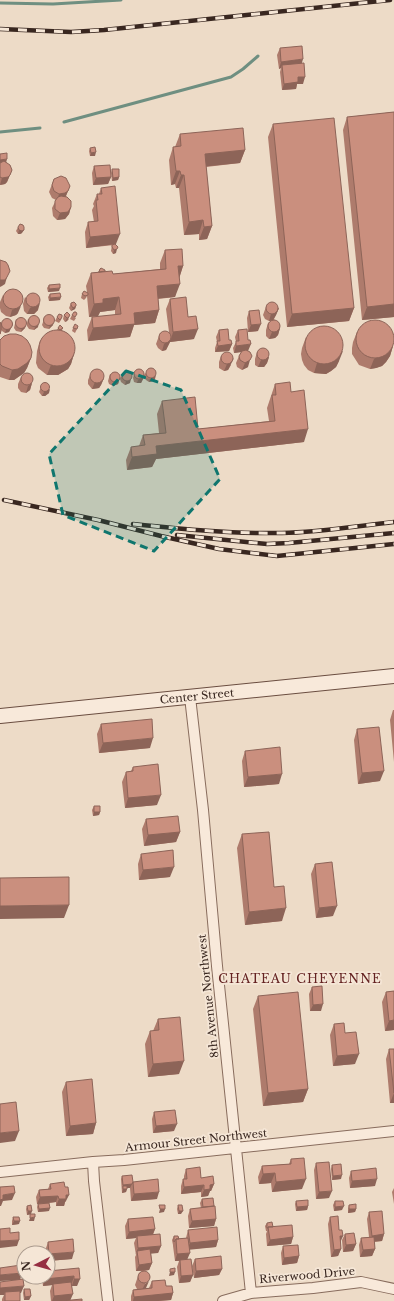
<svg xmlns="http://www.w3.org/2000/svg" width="394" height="1301" font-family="'Libre Baskerville',serif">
	<rect width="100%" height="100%" fill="#eddbc7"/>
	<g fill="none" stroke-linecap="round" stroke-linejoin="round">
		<path stroke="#6f8f81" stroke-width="3" d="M0,3L53,4L121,0
			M64,122L231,77L243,69L258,56
			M0,132L40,128"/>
		<g stroke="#886c5d" stroke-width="12">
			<path id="minor" d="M190,697L203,810L217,966L251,1293
				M93,1162L94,1181L108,1301
				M0,1172L93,1162L124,1160L394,1131
				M223,1301L251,1293L313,1288L361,1282L394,1289"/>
		</g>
		<g stroke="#6a4d40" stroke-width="16">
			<g id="secondary">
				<path id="s1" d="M0,716L394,676"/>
			</g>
		</g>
		<use href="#minor" stroke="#f8e9da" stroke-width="10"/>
		<use href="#secondary" stroke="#f8e9da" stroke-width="14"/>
		<g stroke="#392720" stroke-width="4.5">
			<path id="rail" d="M0,29L71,32L104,30L390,0
				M4,500L98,520L161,536L219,549L277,556L394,544
				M133,524C182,529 232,534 282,533C319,532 357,526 394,522
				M177,535L267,544L289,543L394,533"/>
		</g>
		<use href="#rail" stroke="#f5e6d6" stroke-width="3" stroke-dasharray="9" stroke-linecap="butt"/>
	</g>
	<path fill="#ae7b6c" d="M280,48L302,63L303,84H297L296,89L282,90L280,72L281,68L279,69L277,55Z
		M394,112V317L362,320L343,130L347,117Z
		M273,124L354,308L349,321L287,327L268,137Z
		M180,134L245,150L240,163L206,167L212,226L207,239L199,240V234L184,235L179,188H176L175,184L171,185L169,160L173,147H175Z
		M90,148L95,156H90L89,151Z
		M0,154L12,170L7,182L5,184L0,185Z
		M94,166L111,177L108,184L93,185L92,173Z
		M112,169L119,177L118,180L112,181L111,173Z
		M54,179L70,186L66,196L71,207L69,214L65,219L57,220L53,216L52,208L56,200L52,198L49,192Z
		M101,188L116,244L115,245L116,253L113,254L111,251L112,245H114L86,248L85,232L88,222H94L92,210L94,206L93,204L97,194H99Z
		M18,227L22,233L20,234H18L16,231Z
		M165,250L183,266L179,278L175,297L158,299L159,310L155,323L134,325L130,337L88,341L87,330L92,317L115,315V310L100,312L98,316L89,317L87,296L86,298L84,300L81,298L82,294L87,292L86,286L91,273L98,272L100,269L113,274L160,269V263Z
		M49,285L59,291L48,292L47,288Z
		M50,294L60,300L49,301L48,297Z
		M3,295L18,313L16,315L10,317L6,316L1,312L0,308V302Z
		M25,297L38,310L34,314H27L24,311L23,304Z
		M170,299L188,317L194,339L170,342L166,350L162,351L158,348L156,344L160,333L169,332L166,309Z
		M71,303L76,306L75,309L71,311L69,308Z
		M267,304L279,308L276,315L274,319L280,328L278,335L275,338L269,339L266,336V330L268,323L271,321H269L265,319L263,315Z
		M249,311L258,331L248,332L247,318Z
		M64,315L69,319L67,321L65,322L63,319Z
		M72,315L76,318L74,321L70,319Z
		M45,316L53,325L49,329L44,328L42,325Z
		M57,317H62L61,320L59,323L55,321Z
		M16,319L26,325L25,328L21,332L16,331L14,328Z
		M28,319L38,327L34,330L29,329L27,326V323Z
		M3,321L13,324L9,332L5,333L2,331L1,330L0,335V322L1,325Z
		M58,328H63L62,330L74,354L71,364L68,369L58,375H47L38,368L36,363L37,351L40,341L57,330Z
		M73,328L77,329L75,333L72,331Z
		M219,330L229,340L232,344L229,351L215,352V348L217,342L216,337Z
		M238,330L248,351V367L242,370L237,367L236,363L239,356L241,352L234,353L233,348L236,342L235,337Z
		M357,332L393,346L390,356L386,362L382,366L376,368L370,369L359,365L352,354V348L353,342Z
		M306,337L339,361L336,367L331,371L326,374L314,373L308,370L304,365L302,360L301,354L302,348Z
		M0,340L31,358L27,368L24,373L14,380H9L0,377Z
		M257,352L269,357L267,363L264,367H258L255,365V359Z
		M221,356L231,365L228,370L224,371L219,368V362Z
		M135,371L145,375L141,383H137L134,382L133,378Z
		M91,373L104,378L101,385L99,388L92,389L88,384V380Z
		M145,373L155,379L153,381L149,382L146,380L144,377Z
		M110,374L120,378L118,384L113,386L109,384L108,381Z
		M121,376L130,383L125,385L121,382L120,379Z
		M21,377L32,383L30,390L26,393L21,392L18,388V384Z
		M42,384L49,393L45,396H42L39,392Z
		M275,384L291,392L304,442L156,459L152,467L127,470L126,460L131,447L139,446L143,435L159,433L157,414L162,401L198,429L269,421L267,408Z
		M393,710H394V762L390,720Z
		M101,724L150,748L99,753L97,734Z
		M357,729L380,781L358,784L354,740Z
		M245,751L279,784L244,787L242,761Z
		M133,767L157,805L125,808L122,782L126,772L131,771Z
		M94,806L100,812L99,815L93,816L92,810Z
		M146,819L180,832L176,842L144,846L142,829Z
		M242,834L274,887L282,921L245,925L237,848Z
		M141,854L170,877L139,880L138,864Z
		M315,864L333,916L316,918L311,874Z
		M312,987L321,1011H310L309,994Z
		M394,991V1030L385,1031L382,1002L386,992Z
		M258,996L308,1089L303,1102L263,1106L253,1009Z
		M158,1019L179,1074L148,1077L145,1044L150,1031H153Z
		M334,1024L345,1033L355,1064L333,1066L330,1035Z
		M389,1049H394V1103H390L386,1059Z
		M66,1082L96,1123L93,1134L66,1136L62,1092Z
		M154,1112L174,1131L153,1133L152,1119Z
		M291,1159L302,1189L272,1192L271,1183L259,1184L258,1177L262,1166L289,1164Z
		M316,1163L329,1198L316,1199L314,1170Z
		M332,1165L341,1179L332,1180L331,1169Z
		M186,1169L201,1178L214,1184L211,1191H210L208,1196L201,1197V1192L181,1194V1186L183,1179H184V1176Z
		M351,1171L375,1186L350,1188L349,1178Z
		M122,1176L133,1182L157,1199L131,1201L130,1188H127L126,1192L122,1193L121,1179Z
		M50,1184L66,1201L65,1202L64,1206H56V1202L49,1203V1211L38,1212L37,1207L38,1204H37L36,1197L39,1190L48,1189Z
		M394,1188V1204L392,1192Z
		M202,1199L216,1219L214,1226L189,1228L188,1216L190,1209L201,1208L200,1203Z
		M296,1201L308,1206L307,1210L296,1211L295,1204Z
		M335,1201L342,1210L334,1211L333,1205Z
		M178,1205L181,1214H178L177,1209Z
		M349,1205L356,1209L355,1212L348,1213V1209Z
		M27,1206L31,1214L27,1215L26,1209Z
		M369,1212L384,1234L382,1241L374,1242L375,1249L372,1256L360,1257L359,1245L361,1238L369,1237L367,1219Z
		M13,1217L19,1224L12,1225V1221Z
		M330,1217L339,1230L341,1249L338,1256L331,1257L328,1224Z
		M128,1219L155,1229L153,1235L161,1246L158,1253H151L152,1263L149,1270L144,1271L146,1288H149L152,1281L166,1286L173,1293L171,1300L158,1301H131V1296L133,1290L137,1289L135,1285L139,1273L143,1271H136L135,1257L136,1255L134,1243L136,1238L126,1239L125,1226Z
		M267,1223L293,1237L291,1244L267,1246L266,1234L267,1231H266L265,1226Z
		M188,1230L218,1240L216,1247L189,1249L187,1259L193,1275L190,1282L179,1283L177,1267L179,1261H175L173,1246V1245L172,1240L174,1236L179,1239L186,1238Z
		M345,1234L356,1244L353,1251L343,1252L342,1240Z
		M48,1242L72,1259L48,1261V1253H46V1248Z
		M283,1246L299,1256L297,1263L282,1265L281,1253Z
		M195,1259L222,1269L219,1275L194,1278L192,1266Z
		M79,1268L77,1286H72L70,1300L82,1301H51L50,1291L52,1285L43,1286L42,1278V1277H48Z
		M23,1269L27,1278L23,1279L22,1273Z
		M0,1282L21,1293H20V1301H2V1299L4,1295Z
		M24,1289L31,1296L29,1300H24L23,1293Z"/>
	<path fill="#8d6458" d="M303,59L301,66L282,65L281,68L279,69L281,62Z
		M298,77H305L303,84H297L296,89L282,90L284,84Z
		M245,150L240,163L200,167L205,154Z
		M96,152L95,156H90L91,153Z
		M7,159L6,163H0V160Z
		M176,171H180L175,184L171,185Z
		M10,175L7,182L5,184L0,185L2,178Z
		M181,175H184L179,188H176Z
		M111,177L108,184L93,185L96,178Z
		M119,177L118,180L112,181L113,178Z
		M68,191L65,198L57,201L59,194Z
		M71,207L69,214L65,219L57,220L60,213Z
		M203,220L199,234L184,235L189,222Z
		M212,226L207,239L199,240L204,227Z
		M19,230H24L22,233L20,234H18Z
		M120,234L116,244L86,248L90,237Z
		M117,249L116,253L113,254L114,250Z
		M178,266H183L179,279Z
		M7,277L5,284L2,286L0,287V280Z
		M180,284L175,297L152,299L157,286Z
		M60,288L59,291L48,292L49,289Z
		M61,297L60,300L49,301L50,298Z
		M119,297L115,310L100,312L98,316L89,317L94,304L103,299Z
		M40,303L38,310L34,314H27L30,308Z
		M394,304V317L362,320L367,307Z
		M21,306L18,313L16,315L10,317L12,310Z
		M76,306L75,309L71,311L73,308Z
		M279,308L276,315L273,320L269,321L271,314Z
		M354,308L349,321L287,327L292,314Z
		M159,310L155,323L134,325L130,337L88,341L93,328L134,313Z
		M70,315L67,321L65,322L67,318Z
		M54,322L53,325L49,329L50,325Z
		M39,323L38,327L34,330L35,327Z
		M13,324L9,332L5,333L6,330Z
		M261,324L258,331L248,332L251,325Z
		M26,325L25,328L21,332L22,328Z
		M280,328L278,335L275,338L269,339L272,332Z
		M198,329L194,339L170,342L166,350L162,351L164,344L171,339L173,332Z
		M232,344L229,351L215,352L218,346Z
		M251,344L248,351L234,353L236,346Z
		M393,346L390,356L386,362L382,366L376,368L370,369L374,359Z
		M343,351L339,361L336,367L331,371L326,374L314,373L317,363Z
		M74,354L71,364L68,369L58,375H47L51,365Z
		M269,357L267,363L264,367H258L261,360Z
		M31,358L27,368L24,373L14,380H9L12,370Z
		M234,358L228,370L224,371L227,364Z
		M250,360L248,367L242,370L245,363Z
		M145,375L141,383H137L138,380Z
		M156,375L155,379L153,381L149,382L150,379Z
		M104,378L101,385L99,388L92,389L95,382Z
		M131,379L130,383L125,385L126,381Z
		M119,381L118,384L113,386L114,383Z
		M32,383L30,390L26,393L28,386Z
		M50,389L49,393L45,396H42L44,392Z
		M308,429L304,442L156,459L152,467L127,470L132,457L156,446Z
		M153,738L150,748L99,753L103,743Z
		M384,771L380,781L358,784L362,773Z
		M282,774L279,784L244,787L248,777Z
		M161,795L157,805L125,808L128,798Z
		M94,812H100L99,815L93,816Z
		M180,832L176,842L144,846L148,835Z
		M174,867L170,877L139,880L143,870Z
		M69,905L64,918L0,919V906Z
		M337,906L333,916L316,918L319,908Z
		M286,908L282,921L245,925L249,912Z
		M323,1004L321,1011H310L313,1005Z
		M394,1020V1030L385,1031L389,1021Z
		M359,1054L355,1064L333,1066L337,1056Z
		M184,1061L179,1074L148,1077L153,1064Z
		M308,1089L303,1102L263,1106L268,1093Z
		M394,1093V1103H390Z
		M96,1123L93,1134L66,1136L70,1126Z
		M177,1124L174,1131L153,1133L156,1126Z
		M19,1131L15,1141L0,1143V1133Z
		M275,1173L271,1183L259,1184L263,1174Z
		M342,1175L341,1179L332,1180L333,1176Z
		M306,1179L302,1189L272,1192L276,1182Z
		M377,1179L375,1186L350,1188L352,1181Z
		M132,1184L130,1188H123V1186L122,1189L123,1185Z
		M214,1184L211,1191H210L208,1196L201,1197L204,1190L210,1185Z
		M204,1185L201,1192L181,1194L184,1187Z
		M123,1189H127L126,1192L122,1193Z
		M332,1191L329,1198L316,1199L319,1192Z
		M159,1192L157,1199L131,1201L134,1194Z
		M15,1193L12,1200L3,1201L1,1206H0V1200L3,1195Z
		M66,1195H69L66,1201L65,1202L64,1206H56L59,1199Z
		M58,1196L56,1202L37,1204L40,1197Z
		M308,1206L307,1210L296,1211L297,1207Z
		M344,1206L342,1210L334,1211L335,1207Z
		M50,1208L49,1211L38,1212L39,1209Z
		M160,1209H165L164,1212L159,1213Z
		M349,1209H356L355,1212L348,1213Z
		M28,1211H32L31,1214L27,1215Z
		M179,1211H183L181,1214H178Z
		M35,1217L34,1221H29L30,1218Z
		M216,1219L214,1226L189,1228L192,1221Z
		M14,1221H20L19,1224L12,1225Z
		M155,1229L152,1236H137L136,1238L126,1239L129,1232Z
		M384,1234L382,1241L369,1242L372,1236Z
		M340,1236H343L340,1243Z
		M293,1237L291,1244L267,1246L270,1240Z
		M19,1240L17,1246L0,1248V1241Z
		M218,1240L216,1247L187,1250L190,1243Z
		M356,1244L353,1251L343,1252L346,1245Z
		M161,1246L158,1253L138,1255L137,1251L135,1255L138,1248Z
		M341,1249L338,1256L331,1257L334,1250Z
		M375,1249L372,1256L360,1257L363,1250Z
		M74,1252L72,1259L48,1261V1258L49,1254Z
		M190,1253L187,1260L175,1261L177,1254Z
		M299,1256L297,1263L282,1265L284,1258Z
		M152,1263L149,1270L136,1271L139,1265Z
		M222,1269L219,1275L194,1278L196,1271Z
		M170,1272H175L174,1275L169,1276Z
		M22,1273L20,1280L0,1281V1275Z
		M24,1275V1277H28L27,1278L23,1279Z
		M193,1275L190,1282L179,1283L181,1276Z
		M74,1276L72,1283L43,1286L45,1279Z
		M74,1279H80L77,1286H72Z
		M149,1281L146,1288L142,1290L145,1284Z
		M24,1286L21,1293L5,1294V1292L4,1295H0V1288Z
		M173,1293L171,1300L158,1301H133L134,1297Z
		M73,1294L70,1301H52L54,1296Z
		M31,1296L29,1300H24L25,1297Z"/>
	<path fill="#ca8f7e" stroke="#8d6458" d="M302,46L303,59L281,62L280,48Z
		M304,63L305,77H298V82L284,84L282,65Z
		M394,112V304L367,307L347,117Z
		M334,118L354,308L292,314L273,124Z
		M243,128L245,150L205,154L212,226L204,227L203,220L189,222L184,175H181L180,171H176L173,147L181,146L180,134Z
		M95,147L96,152L91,153L90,148Z
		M7,153V159L0,160V154Z
		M4,161L10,165L12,170L10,175L8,177L2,178L0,177V163Z
		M110,165L111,177L96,178L94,166Z
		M112,169H119V177L113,178Z
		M61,176L66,178L70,186L68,191L65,193L59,194L54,191L52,185L54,179Z
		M115,186L120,234L90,237L88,222L98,221L96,200H98L97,194H102L101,188Z
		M61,196L67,197L71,201V207L68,212L60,213L55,209V201L58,197Z
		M20,224L23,225L24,227V230L22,231L19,230L18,227Z
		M115,244L118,247L117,249L114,250L112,247V245Z
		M182,249L183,266H178L180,284L157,286L159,310L134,313L135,324L93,328L92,317L121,314L119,297L103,299V303L94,304L91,273L112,271L113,274L166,269L165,250Z
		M0,260L6,262L8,265L10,271L7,277L5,280H0Z
		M101,268L105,270V271L99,272L100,269Z
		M60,284V288L49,289V285Z
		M3 299a10 10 0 1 1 20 0a10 10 0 1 1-20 0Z
		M84,291L88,293V295L85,296L82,294Z
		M26 300a7 7 0 1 1 14 0a7 7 0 1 1-14 0Z
		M60,293L61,297L50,298V294Z
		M186,297L188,317L196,316L198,329L173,332L170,299Z
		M266 308a6 6 0 1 1 12 0a6 6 0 1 1-12 0Z
		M74,302L76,304V306L73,308L71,305V303Z
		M259,310L261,324L251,325L249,311Z
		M67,312L70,315L68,318H67L64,315Z
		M74,312H76L77,314L75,317L72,315Z
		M59,314L62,315V317L60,320L57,317Z
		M43.5 320a5.5 5.5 0 1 1 11 0a5.5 5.5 0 1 1-11 0Z
		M28.5 321a5.5 5.5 0 1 1 11 0a5.5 5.5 0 1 1-11 0Z
		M15.5 323a5.5 5.5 0 1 1 11 0a5.5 5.5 0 1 1-11 0Z
		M1.5 324a5.5 5.5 0 1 1 11 0a5.5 5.5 0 1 1-11 0Z
		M356 339a19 19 0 1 1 38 0a19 19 0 1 1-38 0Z
		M268 326a6 6 0 1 1 12 0a6 6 0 1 1-12 0Z
		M0,322L1,324V331L0,334Z
		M75,324L78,326L77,329L73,328Z
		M60,325L63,328L60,330L58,328Z
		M305 345a19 19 0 1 1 38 0a19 19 0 1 1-38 0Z
		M228,329L229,340H231L232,344L218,346L217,341H220L219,330Z
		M247,329L248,340H250L251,344L236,346V341H239L238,330Z
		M39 348a18 18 0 1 1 36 0a18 18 0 1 1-36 0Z
		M159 337a6 6 0 1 1 12 0a6 6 0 1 1-12 0Z
		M10,334H16L22,336L27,340L30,345L32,352L31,358L27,363L18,369L12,370L2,366L0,364V340L4,336Z
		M257 354a6 6 0 1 1 12 0a6 6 0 1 1-12 0Z
		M246,350L250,352L252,356L250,360L245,363L240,360L239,356L242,351Z
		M221 358a6 6 0 1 1 12 0a6 6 0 1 1-12 0Z
		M146 373a5 5 0 1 1 10 0a5 5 0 1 1-10 0Z
		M134 374a5 5 0 1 1 10 0a5 5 0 1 1-10 0Z
		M90 376a7 7 0 1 1 14 0a7 7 0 1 1-14 0Z
		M122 376a5 5 0 1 1 10 0a5 5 0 1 1-10 0Z
		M110 377a5 5 0 1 1 10 0a5 5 0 1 1-10 0Z
		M21 379a6 6 0 1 1 12 0a6 6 0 1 1-12 0Z
		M290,382L291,392L304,390L308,429L156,446L157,454L132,457L131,447L145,445L143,435L166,433L162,401L195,397L198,429L275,421L272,395H276L275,384Z
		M40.5 387a4.5 4.5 0 1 1 9 0a4.5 4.5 0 1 1-9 0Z
		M152,719L153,738L103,743L101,724Z
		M379,727L384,771L362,773L357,729Z
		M280,747L282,774L248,777L245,751Z
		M158,764L161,795L128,798L126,772L133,771V767Z
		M94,806H100V812H94Z
		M178,816L180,832L148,835L146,819Z
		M269,832L274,887L284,886L286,908L249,912L242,834Z
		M173,850L174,867L143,870L141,854Z
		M332,862L337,906L319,908L315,864Z
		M69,877V905L0,906V878Z
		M322,986L323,1004L313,1005L312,987Z
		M394,991V1020L389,1021L386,992Z
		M298,992L308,1089L268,1093L258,996Z
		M180,1017L184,1061L153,1064L150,1031L159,1030L158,1019Z
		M344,1023L345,1033L356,1032L359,1054L337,1056L334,1024Z
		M389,1049H394V1093Z
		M92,1079L96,1123L70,1126L66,1082Z
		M16,1102L19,1131L0,1133V1104Z
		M175,1110L177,1124L156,1126L154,1112Z
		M304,1158L306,1179L276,1182L275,1173L263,1174L262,1166L291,1164V1159Z
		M329,1162L332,1191L319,1192L316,1163Z
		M341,1164L342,1175L333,1176L332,1165Z
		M200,1167L201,1178L213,1176L214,1184L210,1185V1189L204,1190V1185L184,1187L183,1179H187L186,1169Z
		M376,1168L377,1179L352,1181L351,1171Z
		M132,1175L133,1182L132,1184L123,1185L122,1176Z
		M158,1179L159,1192L134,1194L133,1182Z
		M64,1182L65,1187H68L69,1195H66V1199H59L58,1196L40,1197L39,1190L51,1189L50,1184Z
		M14,1186L15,1193L3,1195V1199L0,1200V1187Z
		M123,1186H127V1189H123Z
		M213,1198L214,1206L203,1207L202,1199Z
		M308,1200V1206L297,1207L296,1201Z
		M335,1201H343L344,1206L335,1207Z
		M49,1203L50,1208L39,1209L38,1204Z
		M356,1204V1209H349V1205Z
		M31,1205L32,1211H28L27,1206Z
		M159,1205H165V1209H160Z
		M178,1205H182L183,1211H179Z
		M215,1206L216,1219L192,1221L190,1209Z
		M382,1211L384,1234L372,1236L369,1212Z
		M30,1214H35V1217L30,1218Z
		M338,1216L339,1230H342L343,1236H340L341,1249L334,1250L330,1217Z
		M13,1217H19L20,1221H14Z
		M153,1217L155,1229L129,1232L128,1219Z
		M272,1222L273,1227H268V1228H267V1223Z
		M292,1225L293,1237L270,1240L268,1227Z
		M217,1227L218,1240L190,1243L188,1230Z
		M10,1228V1233L19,1232V1240L0,1241V1229Z
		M354,1233L356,1244L346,1245L345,1234Z
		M160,1234L161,1246L138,1248L137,1236Z
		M174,1236H178L179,1239H176L174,1242Z
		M374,1237L375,1249L363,1250L361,1238Z
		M188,1238L190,1253L177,1254L176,1239Z
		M73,1239L74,1252L49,1254L48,1242Z
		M298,1245L299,1256L284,1258L283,1246Z
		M150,1249L152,1263L139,1265L137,1251Z
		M221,1256L222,1269L196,1271L195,1259Z
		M191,1259L193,1275L181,1276L180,1260Z
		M21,1265L22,1273L0,1275V1268Z
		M79,1268L80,1279H74V1276L45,1279V1277H48V1271Z
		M175,1268V1272H170V1269Z
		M138 1277a6 6 0 1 1 12 0a6 6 0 1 1-12 0Z
		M23,1279L24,1286L0,1288V1282Z
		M165,1280L166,1286H172L173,1293L134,1297L133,1290L152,1288V1281Z
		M71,1282L73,1294L54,1296L53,1284Z
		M24,1289H30L31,1296L25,1297Z
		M20,1291V1301H5V1292Z
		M82,1299V1301H61Z"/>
	<path fill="#0f766e" fill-opacity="0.2" stroke="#0f766e" stroke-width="3" stroke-dasharray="8 5" stroke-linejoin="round" d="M126,371L181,390L220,479L154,551L63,515L49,454Z"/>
	<g text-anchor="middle" stroke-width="3.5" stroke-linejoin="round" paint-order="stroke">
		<g font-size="11" fill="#392720" stroke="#f5e6d6">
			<text dy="4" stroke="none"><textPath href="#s1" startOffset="198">Center Street</textPath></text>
			<text transform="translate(208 996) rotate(-96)" y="4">8th Avenue Northwest</text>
			<text transform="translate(196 1140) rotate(-6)" y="4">Armour Street Northwest</text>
			<text transform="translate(307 1275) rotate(-5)" y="4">Riverwood Drive</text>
		</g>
		<g font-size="12" letter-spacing="1" fill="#642221" stroke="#f5e6d6">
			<text x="300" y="983">CHATEAU CHEYENNE</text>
		</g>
	</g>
	<g transform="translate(36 1265) rotate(264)"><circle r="19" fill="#f5e6d6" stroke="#aa9a8d"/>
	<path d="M0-3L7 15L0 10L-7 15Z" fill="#962e42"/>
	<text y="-6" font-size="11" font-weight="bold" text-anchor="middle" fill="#392720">N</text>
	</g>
</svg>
